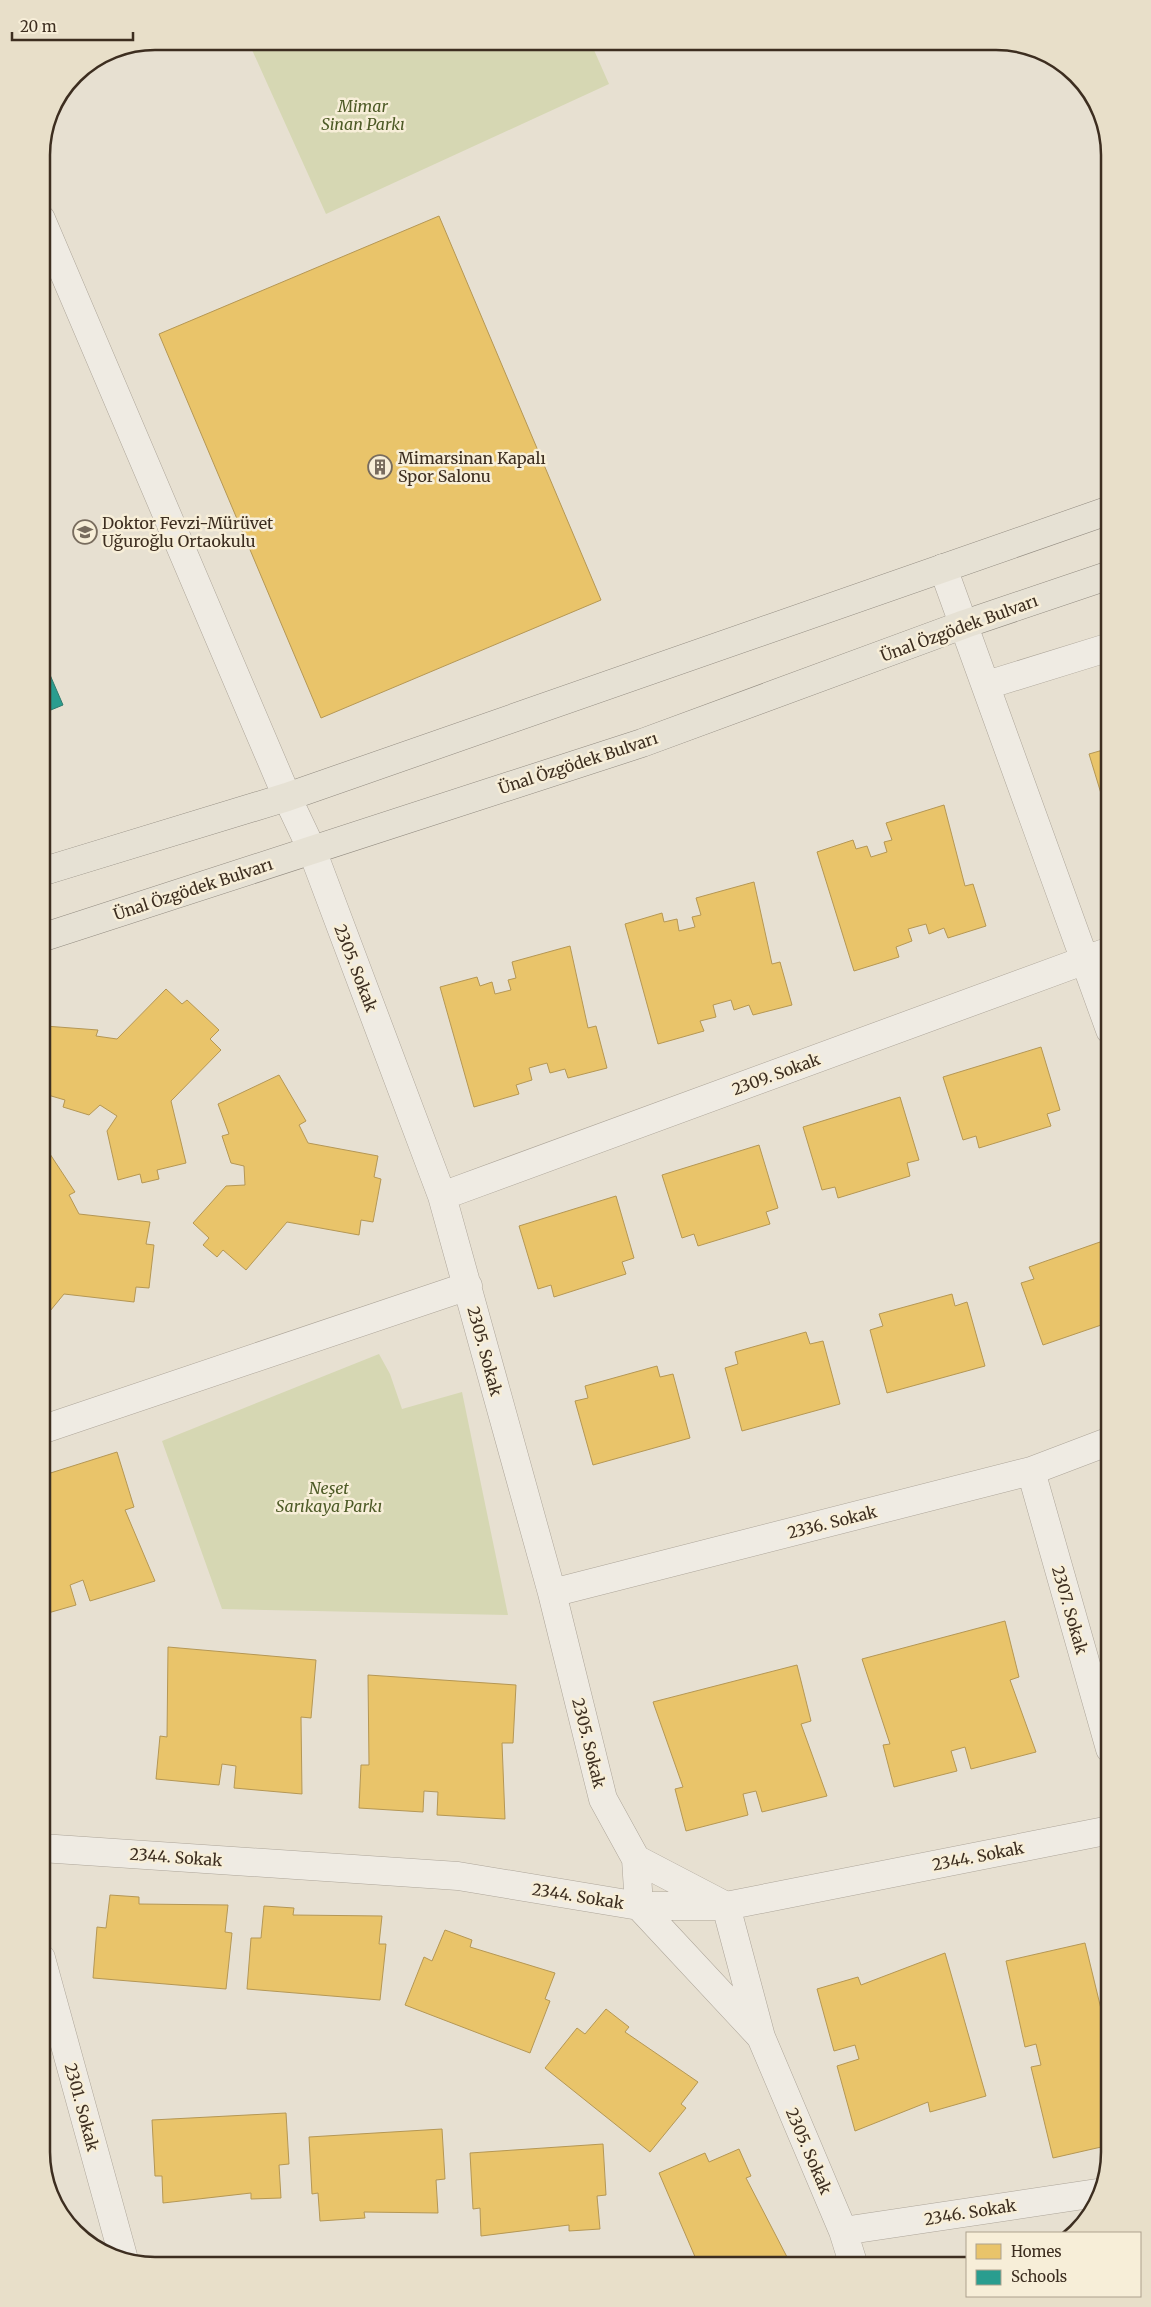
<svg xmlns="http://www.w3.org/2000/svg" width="1151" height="2307" font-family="Merriweather,serif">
	<rect width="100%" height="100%" fill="#e7e0d1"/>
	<path fill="#d6d7b3" d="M248,41H590L609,84L326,214Z
		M379,1354L390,1374L402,1409L462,1392L508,1615L222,1609L162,1441Z"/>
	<path fill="#e9c46a" stroke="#b59754" d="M439,216L601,600L321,718L159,334Z
		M1110,748V823L1089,754Z
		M944,805L965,886L973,884L986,926L948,938L944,928L929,934L926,924L908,929L912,941L896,947L899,957L854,971L817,852L853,840L856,849L867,846L871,857L887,852L884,842L892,840L886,823Z
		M754,882L772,964L780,962L792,1005L753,1015L749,1005L734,1010L731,1000L713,1005L716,1017L700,1021L704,1031L658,1044L625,924L662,913L664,922L677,919L679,931L695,927L692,917L701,915L696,898Z
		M570,946L588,1028L596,1026L607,1068L568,1078L565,1069L550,1073L547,1063L529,1068L532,1080L516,1085L519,1094L474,1107L440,987L477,977L480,986L492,982L495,994L511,990L508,980L516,978L512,962Z
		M166,989L182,1004L187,1000L219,1030L210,1039L221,1050L171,1101L186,1163L157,1170L159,1179L142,1183L140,1174L118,1180L107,1131L117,1116L100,1105L89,1115L63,1107L65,1100L41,1093V1046L45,1026L98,1030L96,1036L117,1039Z
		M1041,1047L1060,1110L1047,1114L1051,1126L979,1148L976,1136L963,1140L943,1077Z
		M279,1075L306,1121L299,1125L308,1143L378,1156L374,1177L381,1179L373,1222L361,1220L359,1235L287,1222L246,1270L223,1250L217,1257L203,1245L209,1238L193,1223L226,1186L245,1185L244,1166L231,1163L222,1136L229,1134L218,1104Z
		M900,1097L919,1160L907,1163L910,1176L838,1198L835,1187L822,1190L803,1127Z
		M759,1145L778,1208L766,1212L770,1224L698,1246L694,1234L682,1238L662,1175Z
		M46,1148L75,1192L69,1195L79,1214L150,1222L146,1244L154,1245L149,1288L136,1287L134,1302L64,1294L41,1322V1150Z
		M616,1196L634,1258L622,1262L626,1274L554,1297L551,1285L538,1289L519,1226Z
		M1100,1242L1104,1253L1110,1251V1322L1043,1345L1021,1283L1034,1279L1029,1267Z
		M952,1294L955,1306L967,1302L985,1366L887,1393L870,1330L883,1326L879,1314Z
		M806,1332L810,1344L823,1341L840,1404L742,1431L725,1368L738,1364L735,1352Z
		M657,1366L660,1377L673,1374L690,1438L593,1465L575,1401L588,1398L585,1386Z
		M117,1452L134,1507L125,1510L155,1581L90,1601L83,1580L70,1585L76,1605L41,1615V1476Z
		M1005,1621L1019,1677L1010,1680L1036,1752L971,1769L965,1747L951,1751L957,1771L894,1787L883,1745L890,1744L862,1659Z
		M168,1647L316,1660L311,1718L301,1717L302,1794L234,1788L236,1766L222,1764L219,1785L156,1779L160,1736L167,1737Z
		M797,1665L811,1721L801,1724L827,1796L762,1812L756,1791L743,1794L748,1815L686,1831L675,1789L683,1787L653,1702Z
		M368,1675L516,1685L513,1743H502L505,1819L437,1815L438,1792L424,1791L423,1812L359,1808L361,1765H369Z
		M110,1895L139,1897V1904L228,1905L225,1932L232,1933L226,1989L93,1978L97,1927L106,1928Z
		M264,1906L294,1908L293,1915L382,1916L379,1944H386L380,2000L247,1989L251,1938H261Z
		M445,1930L472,1940L470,1947L555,1973L545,1999L550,2001L530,2053L405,2005L424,1957L432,1961Z
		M1085,1943L1110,2046V2145L1053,2158L1031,2067L1041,2065L1036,2044L1025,2047L1006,1961Z
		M945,1953L986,2096L930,2112L928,2102L855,2131L837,2066L859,2059L855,2045L834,2051L817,1989L858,1977L861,1985Z
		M606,2009L629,2027L625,2032L698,2082L681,2104L686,2108L650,2152L545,2068L577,2028L585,2034Z
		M286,2113L289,2164L279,2165L281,2198L251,2199V2193L163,2203L162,2176H155L152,2120Z
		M442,2129L445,2179L436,2180L438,2213L364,2212L365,2218L320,2221L318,2193L312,2194L309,2137Z
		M603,2144L606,2195L597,2196L600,2229L569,2231V2225L481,2236L480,2208L473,2209L470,2153Z
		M739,2149L751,2176L746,2178L787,2257L766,2266H699L659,2173L705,2153L709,2162Z"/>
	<path fill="#2a9d8f" stroke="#307c6e" d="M41,654L63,705L41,714Z"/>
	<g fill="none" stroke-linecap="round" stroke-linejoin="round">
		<g stroke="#ada599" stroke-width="29">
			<path id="minor" d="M41,219L287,797L312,850L442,1196L552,1593L603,1799L636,1859L639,1906L761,2037
				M943,568L1110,1030
				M987,685L1110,647
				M442,1196L1110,951
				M41,1430L468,1286
				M1031,1471L1110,1749
				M552,1593L1031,1471L1110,1441
				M41,1848L458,1876L639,1906H726L1110,1830
				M636,1859L726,1906L761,2037L843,2231L854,2266
				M41,1958L123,2256
				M843,2231L1097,2193"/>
		</g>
		<g stroke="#928b80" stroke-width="29">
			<path id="major" d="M41,872L287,797L1110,510
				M41,938L642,743L965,624L1110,575"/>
		</g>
		<use href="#minor" stroke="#efebe3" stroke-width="28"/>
		<use href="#major" stroke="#e6e1d4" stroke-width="28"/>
	</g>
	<defs>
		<g id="building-ring" transform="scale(1.25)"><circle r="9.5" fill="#f7eed8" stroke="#786c5e" stroke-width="1.5"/><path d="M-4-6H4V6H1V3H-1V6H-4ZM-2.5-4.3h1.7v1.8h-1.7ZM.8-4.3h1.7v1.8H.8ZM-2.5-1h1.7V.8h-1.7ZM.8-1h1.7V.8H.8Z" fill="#786c5e"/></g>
		<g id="school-ring" transform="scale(1.25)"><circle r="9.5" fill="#f7eed8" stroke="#786c5e" stroke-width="1.5"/><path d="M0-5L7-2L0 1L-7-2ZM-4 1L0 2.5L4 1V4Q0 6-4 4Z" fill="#786c5e"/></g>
	</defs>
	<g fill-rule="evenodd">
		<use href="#building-ring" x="380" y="467"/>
		<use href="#school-ring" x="85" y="532"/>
	</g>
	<g text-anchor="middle" stroke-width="5" stroke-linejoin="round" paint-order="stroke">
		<g font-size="16" font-style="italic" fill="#4d5a26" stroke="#f7eed8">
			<text x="363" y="112">Mimar<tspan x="363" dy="18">Sinan Parkı</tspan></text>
			<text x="329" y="1494">Neşet<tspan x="329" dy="18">Sarıkaya Parkı</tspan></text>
		</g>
		<g font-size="16" fill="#3d2e20" stroke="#f7eed8" text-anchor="start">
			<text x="398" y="464">Mimarsinan Kapalı<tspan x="398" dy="18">Spor Salonu</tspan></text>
			<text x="102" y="529">Doktor Fevzi-Mürüvet<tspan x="102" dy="18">Uğuroğlu Ortaokulu</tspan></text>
		</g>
		<g font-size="16" fill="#3d2e20" stroke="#f7eed8">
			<text transform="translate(959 628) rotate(-20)" y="6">Ünal Özgödek Bulvarı</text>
			<text transform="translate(578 763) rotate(-18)" y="6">Ünal Özgödek Bulvarı</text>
			<text transform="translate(193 889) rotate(-18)" y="6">Ünal Özgödek Bulvarı</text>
			<text transform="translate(356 968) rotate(69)" y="6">2305. Sokak</text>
			<text transform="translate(776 1074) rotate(-20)" y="6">2309. Sokak</text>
			<text transform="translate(485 1351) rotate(75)" y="6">2305. Sokak</text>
			<text transform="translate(832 1522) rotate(-14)" y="6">2336. Sokak</text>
			<text transform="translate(1070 1610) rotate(74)" y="6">2307. Sokak</text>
			<text transform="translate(589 1743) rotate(76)" y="6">2305. Sokak</text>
			<text transform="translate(978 1856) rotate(-11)" y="6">2344. Sokak</text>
			<text transform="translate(176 1857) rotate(4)" y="6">2344. Sokak</text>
			<text transform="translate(578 1896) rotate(9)" y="6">2344. Sokak</text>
			<text transform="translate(82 2107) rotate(75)" y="6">2301. Sokak</text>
			<text transform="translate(809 2151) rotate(67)" y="6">2305. Sokak</text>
			<text transform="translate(970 2212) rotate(-9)" y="6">2346. Sokak</text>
		</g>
	</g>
	<path d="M0 0H1151V2307H0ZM155 50H996A105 105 0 0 1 1101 155V2152A105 105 0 0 1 996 2257H155A105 105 0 0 1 50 2152V155A105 105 0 0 1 155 50Z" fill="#e8dfc9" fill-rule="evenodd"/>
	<path fill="none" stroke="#3d2e20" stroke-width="2.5" d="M155 50H996A105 105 0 0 1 1101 155V2152A105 105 0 0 1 996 2257H155A105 105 0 0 1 50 2152V155A105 105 0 0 1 155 50Z"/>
	<rect x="966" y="2232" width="175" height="65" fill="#f7eed8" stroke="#ada18e"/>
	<rect x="976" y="2244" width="25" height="15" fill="#e9c46a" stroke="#ada18e"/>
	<text x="1011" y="2257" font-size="15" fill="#3d2e20">Homes</text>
	<rect x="976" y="2270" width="25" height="15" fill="#2a9d8f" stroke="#ada18e"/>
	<text x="1011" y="2282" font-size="15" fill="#3d2e20">Schools</text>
	<path d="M12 32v8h121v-8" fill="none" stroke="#3d2e20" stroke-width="2.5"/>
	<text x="20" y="32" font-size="15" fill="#3d2e20" stroke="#f7eed8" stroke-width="4" paint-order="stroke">20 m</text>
</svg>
